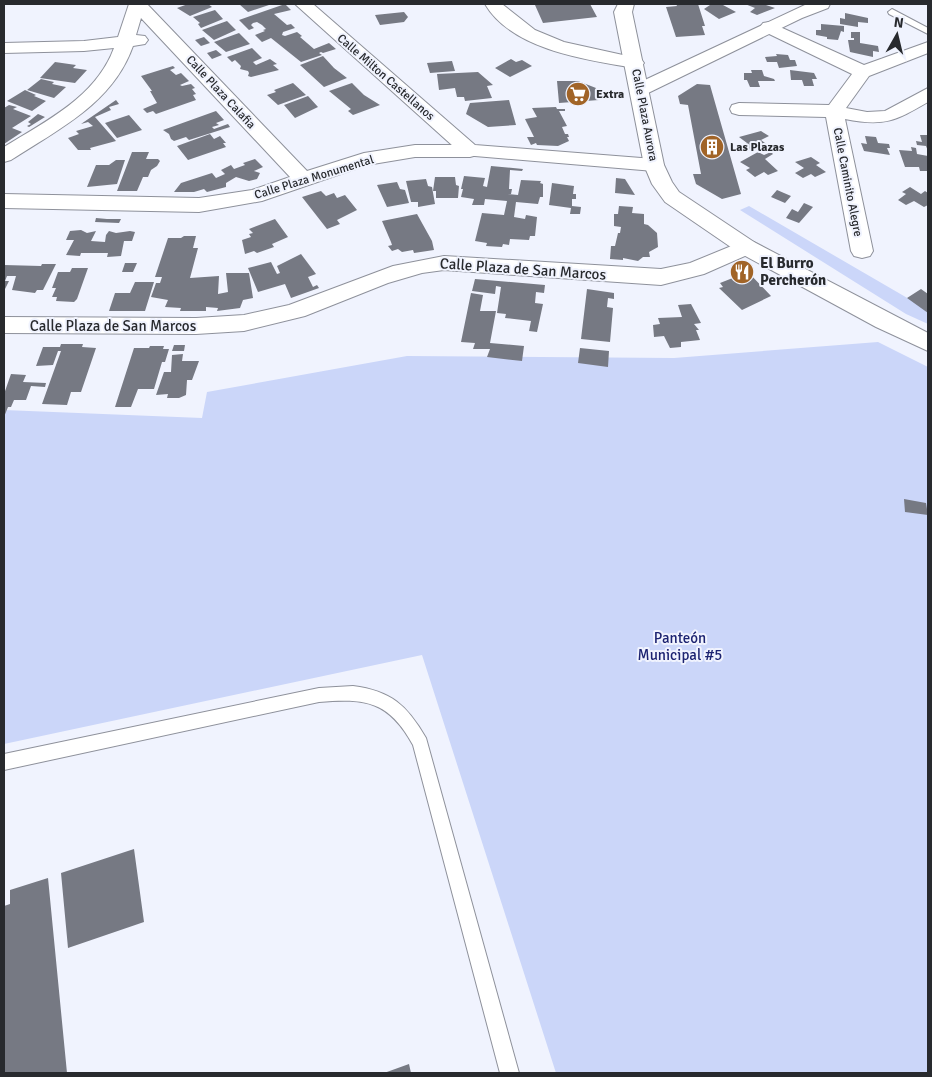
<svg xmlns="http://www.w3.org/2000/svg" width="932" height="1077" font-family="Signika,sans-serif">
	<rect width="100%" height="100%" fill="#f0f3fe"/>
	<path fill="#cbd6f9" d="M749,206L928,310V324L906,314L740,210Z
		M878,342L928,367V1073H556L422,655L4,744V410L202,418L207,392L407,356L674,358Z"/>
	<path fill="#767983" d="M188,4H208L212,7L190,16L177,8Z
		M239,4H267L269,5L248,12Z
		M285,4L291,10L274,14L287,25L291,24L295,28L283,32L282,35L285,36L297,32L302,36L300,37L314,49L329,43L336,49L323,53L321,52L319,53L322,55L301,62L271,38L262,42L255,35L265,31L263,30L266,29L262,25L257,22L253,23L251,25L254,28L249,30L239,20Z
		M545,4H590L597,17L543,23L535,5Z
		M676,4H698L705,26H702L705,35L676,37L666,7L677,6Z
		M707,4H725L723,5L736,12L719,19L704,9L710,5Z
		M745,4H763L775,8L757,15L750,12L755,8Z
		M215,10L223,19L201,28L198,24L200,23L193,17Z
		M404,12L408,17L404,22L380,25L375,15Z
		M845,13L868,18V23L858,22V27L840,24V18L845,19Z
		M227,21L236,30L214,40L202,30Z
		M821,24L844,26V32L841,31L838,40L827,39V37L816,35V30H821Z
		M851,32H860V43L878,46L879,52L873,51V57L850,52L848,40H854V38H851Z
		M239,33L250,44L226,52L214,42Z
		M204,37L210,43L201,46L195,40Z
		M252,48L262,58L253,62L256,65L270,59L277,64L273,65L279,70L251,77L248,76L249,73L248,71L240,69L241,66L235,60L232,62L227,57Z
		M216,50L222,55L212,59L207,53Z
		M776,54L788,55L790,60H795L797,66L779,68L777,62H767L765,57L777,56Z
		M323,56L334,68L347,78L324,87L300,65Z
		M511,59L516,62L522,60L532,66L510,77L495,68Z
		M452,61L455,71L430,73L427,63Z
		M55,62L76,65L73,68L87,70L75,83L40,78Z
		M173,66L175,68L170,70L176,75L181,73L189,81L180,85L182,86L191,84L195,88L192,89L196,94L193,95L196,100L156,114L153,111L147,113L143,109L157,103L150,91H152L141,76Z
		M751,70H762L764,76L774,79L775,81H758L760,87H750L747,80H744V73H752Z
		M790,70L814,73L817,79H812L814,86H804L802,80H791Z
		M478,72L493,85L487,86L492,98L465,101L464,97H457L455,88L439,90L437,74Z
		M41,79L54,82L52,84L66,87L54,98L27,90Z
		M557,81H578L596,88L599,100L559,103Z
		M293,83L306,95L278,105L267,95L276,92L274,90Z
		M352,83L364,95L380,105L353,115L348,111L351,109L329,91Z
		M697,84L710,85L741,194L722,199L696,184L693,174H701L688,105L680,104L678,96Z
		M25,90L36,95L34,96L46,101L32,111L7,101Z
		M308,96L318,107L295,118L284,105Z
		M116,100L119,104L109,107L111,110L95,117L116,141L90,148L91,150H78L68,138L79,134L76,131L93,126L88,122L81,124Z
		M509,100L516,125L488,127L466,114L467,111L462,110L467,111L470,103Z
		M9,105L17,107L13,109L31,116L12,128L22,132L4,144V108Z
		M556,107L557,109H565V111H559L567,126L562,127L565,134H568L569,137H567L569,141L558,146L537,145L536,143L531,145L527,137H534L525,119L537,117L532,108Z
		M216,111L224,120L216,123L219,125L212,127L214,129L228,124L230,127L189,140L186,137L174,141L171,139L169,134L163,130Z
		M38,114L45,117L29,127L27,126L31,124L28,122Z
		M129,115L142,130L117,138L105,123Z
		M761,131L769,136L761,140L769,146L763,148L752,151L743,145L747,143L739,137Z
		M210,134L214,139L220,136L226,143H223L226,147L188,160L177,146Z
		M920,135H928V151L926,146L917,145L916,141L922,142Z
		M865,136L876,137L878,143L889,144L890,148H887L890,155L864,151L861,143L867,144Z
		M911,147L916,148L917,154L928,156V171H920L919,167H905L899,150L912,151Z
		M132,152H149L146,159H158L160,161L157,166L151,170L148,177H143L137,191H117Z
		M758,152L764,155L771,152L773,154L765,159L778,171L768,175L764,172L755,177L746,170L750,168L740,162Z
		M811,157L820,163L816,165L826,172L815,177L811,174L803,178L795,173L804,168L795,162Z
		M255,159L263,167L254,171L260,173L257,179L249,181L236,177L226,183V187L207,192L204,189L194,192H174L181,183L212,173L216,178L225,174L221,170L231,165L234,169L245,165L243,163Z
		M116,160H125L117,184L87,187L96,165H109Z
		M491,166L523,169L522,171L510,170L509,189H512L511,194H508L518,195L521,180L541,181L540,183L543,184V197H540L538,204L516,202L514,217L525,219L526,215L537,217L535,236H530L529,240L510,239L509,245L503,244L502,247L486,246L487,243L475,241L482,213L504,215L507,201L485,199L484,205H472L474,199L461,197L463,189H461L464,176L485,178L483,186L487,187Z
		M435,177H455L456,185L459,186L458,198H436V191H433Z
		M616,178L625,179L635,195L615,193Z
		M426,179L428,186L432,187L435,204L418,207V202H411L406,181Z
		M397,182L400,189L405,190L409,203L387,207L377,185Z
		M552,183L574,186L573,194H576V199H572V206L581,207L580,214H570L571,208L549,205Z
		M910,187L921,194L925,191L928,193V205L924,207L914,201L906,205L898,200L906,194L902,192Z
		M777,190L791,196L785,203L771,197Z
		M321,191L326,196L334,193L337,198L345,195L357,210L337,220L340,224L327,229L302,197Z
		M804,203L813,207L799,223L786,218L792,209L798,212Z
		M619,206L633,207L632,213L644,214V224L648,225L657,233L658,247L649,252L650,257H643L638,261L623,258V260L610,259L611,246H615L618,233H620L621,227L614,226V214H618Z
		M417,214L432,241L434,250L414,253L413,250L402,252L398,249L392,251L388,246L392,245L391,242L382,221Z
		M96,218L107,219H121L119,223L95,222Z
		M275,219L288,237L272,244L274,247L257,253L254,251L245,254L242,240L251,237L249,234L253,233L249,229Z
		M81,230L87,233L96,231L91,241L105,242L106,235L109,231L116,233L130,231L135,232L132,241H124L121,256L107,257L108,253H81L80,256L66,255L74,240H66L70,231Z
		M184,236H196L193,248H198L190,278L219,276L218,294L228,292L226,273H249L253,298L243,300L240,308L217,311L218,308L206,307V311H180L181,308L165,307L168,300L151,297L156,283H160L162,277H155L168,238H181Z
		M301,254L316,274L308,277L313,287L317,285L319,288L291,298L285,284L258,292L248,268L271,262L277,274L280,273L277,266Z
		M125,263H137L133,272H122Z
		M42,264H56L43,290H37L35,293L12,290L16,276H7L5,281H9L4,291V265L41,266Z
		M72,268H88L77,299L74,302L56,301L57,297H52L56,288H52L58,272H70Z
		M748,272L771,296L742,310L719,288L723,287L720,283Z
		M475,279L545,285L544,293L536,292L535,303L543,304L537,332L529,331L531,321L505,318L506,314L497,313L501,287L496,286L495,294L472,291Z
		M135,282H154L145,311H109L115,293H130Z
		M587,289L614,293V299L608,298L607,307L613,308L610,342L581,339Z
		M921,289L928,294V313L907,298Z
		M471,293L483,295L480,311H496L490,343L524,346L522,361L487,357L490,349H473L475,343L461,342Z
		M691,304L701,323L694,324L699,330H696L700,340L681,342V347L670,348L664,336L654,337L653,325L660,324L658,318L682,317L678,305Z
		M61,344H83L82,347L96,348L81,392H71L67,405L42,404L61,351H58L53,365L36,366L43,347H60Z
		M174,345H185L184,351H172Z
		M150,346H164L163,349H169L165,362H162L154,389H138L131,407H115L134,348H149Z
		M580,348L609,351L608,367L578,363Z
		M183,354L182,361H199L192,380H187L186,395L179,398H167L168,394L156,395L164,372H171L172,355Z
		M11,374L26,375L23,382L46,383L45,387L31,386L26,400H14L11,407H8L4,417V394Z
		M904,499L926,503L928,515L905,512Z
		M134,849L144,922L68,948L61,873Z
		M48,878L67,1073H4V906L10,904V890Z
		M409,1064L411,1073H384Z"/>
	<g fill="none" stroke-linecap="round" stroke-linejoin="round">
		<g stroke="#8e919b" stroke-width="2">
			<path id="service" d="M892,9L928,28V34L889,14L888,12Z
				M353,686C391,691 407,705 426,738L519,1073H500L413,745C389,701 366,698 319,702L4,770V754L319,688Z"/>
		</g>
		<g stroke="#8e919b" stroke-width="2">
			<path id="minor" d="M129,4H147L307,171L364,153L415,145H470L477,147L480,151L477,155L470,157H415L367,165L262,201L199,212L4,208V194L199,198L252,190L290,177L141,18L136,35L145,36L148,40L145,44L133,46C113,103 59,129 11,160L4,162V147C46,121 96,97 114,48L84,51L4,53V43L84,41L118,37Z
				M485,4H502L535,30L564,42L641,59L644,63L641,67L635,68C587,60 512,50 485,4Z
				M769,22L864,65L928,42V53L869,76L846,108L867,112L885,111L928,88V102C895,121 884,127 845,119L873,251L870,256L862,258L854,256L851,251L826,117L739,115L732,113L730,109L732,105L739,103L829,105L852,74L763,31L760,27L763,23Z
				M746,240L754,242L757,247L754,252L704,274L661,285L444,270L422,273L388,283L305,316L244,331L196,334L4,333V317L196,318L244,315L289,305L393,266L444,256L661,269L690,263Z"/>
		</g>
		<g stroke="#8e919b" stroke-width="2">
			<path id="tertiary" d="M295,4H313L475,145L654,159L661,161L664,165L661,169L654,171L463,155Z
				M807,4H830L828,8L802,18L646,94H632L630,90L632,86Z"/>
		</g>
		<g stroke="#8e919b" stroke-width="2">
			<path id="secondary" d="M618,4H634L632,12L664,165L672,182L679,192L754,242L928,333V351L876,327L738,252L665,202L652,184L644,165L614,12Z"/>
		</g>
		<use href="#service" fill="#fff" fill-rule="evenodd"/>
		<use href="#minor" fill="#fff" fill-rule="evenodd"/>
		<use href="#tertiary" fill="#fff" fill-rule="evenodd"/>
		<use href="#secondary" fill="#fff" fill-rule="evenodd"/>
	</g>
	<defs>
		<g id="supermarket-disc" transform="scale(1.25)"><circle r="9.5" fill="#a16427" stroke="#f0f3fe"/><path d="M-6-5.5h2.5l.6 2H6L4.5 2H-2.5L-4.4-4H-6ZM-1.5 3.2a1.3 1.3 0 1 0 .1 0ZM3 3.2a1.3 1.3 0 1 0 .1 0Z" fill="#fff"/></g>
		<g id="building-disc" transform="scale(1.25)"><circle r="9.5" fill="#a16427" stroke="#f0f3fe"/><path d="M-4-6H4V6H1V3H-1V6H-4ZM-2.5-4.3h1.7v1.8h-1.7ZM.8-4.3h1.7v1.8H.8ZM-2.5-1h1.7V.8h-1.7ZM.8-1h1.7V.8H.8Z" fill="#fff"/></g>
		<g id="restaurant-disc" transform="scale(1.25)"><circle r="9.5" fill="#a16427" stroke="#f0f3fe"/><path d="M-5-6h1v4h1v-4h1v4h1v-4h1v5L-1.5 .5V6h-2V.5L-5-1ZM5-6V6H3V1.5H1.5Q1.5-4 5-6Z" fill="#fff"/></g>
	</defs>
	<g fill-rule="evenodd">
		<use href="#supermarket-disc" x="578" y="94"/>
		<use href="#building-disc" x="712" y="147"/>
		<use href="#restaurant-disc" x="742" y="272"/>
	</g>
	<g text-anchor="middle" stroke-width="4" stroke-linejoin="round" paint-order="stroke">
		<g font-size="12" fill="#282a2e" stroke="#f0f3fe">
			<text transform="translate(386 77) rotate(41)" y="4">Calle Milton Castellanos</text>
			<text transform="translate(221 92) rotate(47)" y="4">Calle Plaza Calafia</text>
			<text transform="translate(645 115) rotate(79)" y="4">Calle Plaza Aurora</text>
			<text transform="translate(314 177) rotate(-17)" y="4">Calle Plaza Monumental</text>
			<text transform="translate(848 182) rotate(79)" y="4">Calle Caminito Alegre</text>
		</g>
		<g font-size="12" font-weight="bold" fill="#282a2e" stroke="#f0f3fe" text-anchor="start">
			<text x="596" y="98">Extra</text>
			<text x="730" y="151">Las Plazas</text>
		</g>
		<g font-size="15" font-weight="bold" fill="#282a2e" stroke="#f0f3fe" text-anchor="start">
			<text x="760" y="268">El Burro<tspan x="760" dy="17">Percherón</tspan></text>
		</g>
		<g font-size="15" fill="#282a2e" stroke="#f0f3fe">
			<text transform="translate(523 269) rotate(4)" y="5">Calle Plaza de San Marcos</text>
			<text x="113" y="331">Calle Plaza de San Marcos</text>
		</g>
		<g font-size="15" fill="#1c2371" stroke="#f0f3fe">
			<text x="680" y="643">Panteón<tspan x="680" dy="17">Municipal #5</tspan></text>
		</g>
	</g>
	<rect width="932" height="1077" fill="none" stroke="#282a2e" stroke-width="10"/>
	<g transform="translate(897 35) rotate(8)" stroke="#f0f3fe" stroke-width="4" paint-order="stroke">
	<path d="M0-4L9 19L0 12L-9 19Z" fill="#282a2e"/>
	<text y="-8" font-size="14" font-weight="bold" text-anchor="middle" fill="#282a2e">N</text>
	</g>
</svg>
